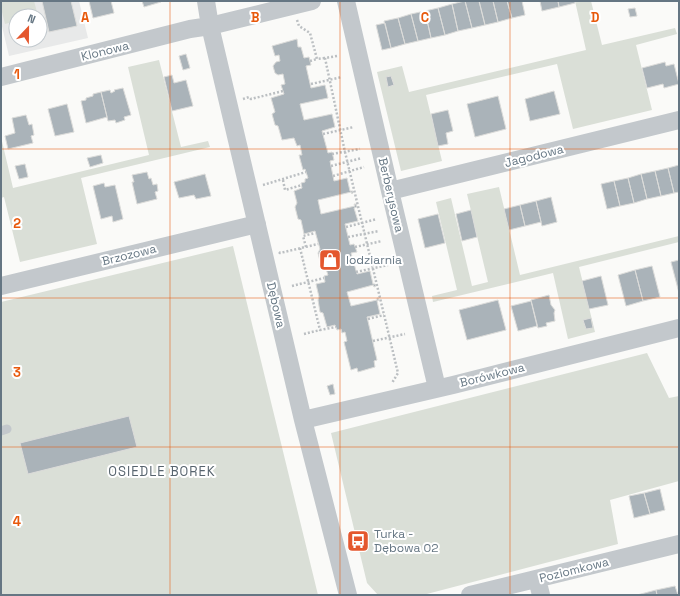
<svg xmlns="http://www.w3.org/2000/svg" width="680" height="596" font-family="'Space Grotesk',sans-serif">
	<rect width="100%" height="100%" fill="#fafaf8"/>
	<path fill="#e8e9e9" fill-rule="evenodd" d="M1,1H79L88,38L9,56L1,22ZM16,16H40V40H16Z"/>
	<path fill="#dadfd7" d="M1,1H34L38,16H16V21L5,24L1,8Z
		M575,1H591L602,45L675,28L677,34L636,45L652,110L573,129L557,64L426,95L442,161L401,171L377,72L402,66L409,92L586,50Z
		M159,60L181,147L208,141L210,147L81,178L97,244L20,262L4,197L1,198L2,190L1,137L13,188L149,155L128,67Z
		M499,187L520,275L679,236V242L579,267L595,332L568,339L553,273L433,302L432,296L457,290L436,202L451,198L472,286L488,282L467,194Z
		M233,246L318,595H1V302Z
		M647,353L669,398L679,396V481L610,500L618,544L423,595H378L367,583L331,433Z"/>
	<path fill="#aab3b9" stroke="#dcdcda" d="M42,1H71L77,26L49,32Z
		M89,1H111L114,13L93,18Z
		M142,1H161V2L144,7Z
		M465,1L472,28L458,31L452,4Z
		M465,1H479L485,25L472,28Z
		M479,1H493L498,22L485,25Z
		M493,1H507L512,18L498,22Z
		M507,1H522L525,15L512,18Z
		M540,1H558L559,7L542,11Z
		M558,1H575V3L559,7Z
		M452,4L458,31L445,35L438,8Z
		M438,8L445,35L431,38L425,11Z
		M635,8L637,16L630,17L628,9Z
		M425,11L431,38L418,41L411,14Z
		M411,14L418,41L405,44L398,18Z
		M398,18L405,44L391,48L384,21Z
		M385,23L391,48L382,50L376,25Z
		M297,39L298,47H301L304,58L309,57L311,65L306,66L311,88L325,85L328,98L300,104L304,120L332,114L335,127L322,131L328,153L332,152L334,160L330,161L334,181L347,178L350,191H353V193L352,194L351,192L318,200L321,214L355,206L354,204H356L357,207L354,208L358,221L345,224L350,245L354,244L357,252L351,253L357,274L370,271L373,284H375L376,286L374,287L373,285L347,292L351,306L377,300V298H378L379,300L377,301L380,314L367,317L377,360L374,361L375,367L358,372L357,368L351,370L344,342L347,341L345,332L342,333L341,329L337,330L335,325L327,327L323,313L320,312L318,300L319,297L316,284L325,282L324,276L328,275L327,272L324,262L320,261L318,253L320,249L315,231L304,234L301,220L298,219L295,207L297,203L294,191L302,188L301,183L305,182V179L308,178L305,169L303,170L299,155H302L300,145L297,146L294,138L282,140L278,126L275,125L272,114L275,112L271,98L284,94L281,85L285,84L283,74L278,75L275,73L273,66L276,62L280,61L279,55L275,56L272,46Z
		M186,54L190,68L183,70L179,56Z
		M665,62L666,66L674,64L679,84L664,88L663,84L647,88L642,68Z
		M172,75L174,83L186,80L193,106L172,111L164,77Z
		M391,76L394,85L388,87L386,77Z
		M123,88L131,115L124,117L125,120L116,123L115,120L108,121L101,92L110,90L111,93L115,91L114,90Z
		M554,91L560,114L530,121L525,99Z
		M101,92L107,117L86,123L81,101L86,100V98L93,96V94Z
		M498,96L506,129L475,137L467,104Z
		M67,104L74,132L55,136L48,109Z
		M448,110L453,131L446,133L448,144L438,146L431,114Z
		M26,115L29,125L32,124L34,135L31,136L33,143L8,149L5,136L15,133L12,118Z
		M101,155L103,163L90,167L87,158Z
		M25,164L28,177L19,179L15,166Z
		M679,165V192L674,193L668,168Z
		M668,168L674,193L661,196L655,171Z
		M655,171L661,196L647,199L641,174Z
		M147,172L149,179L151,178L153,185L157,184L158,191L155,192L157,199L137,204L132,182H134L132,175Z
		M205,174L211,196L196,199L194,195L179,198L174,182Z
		M641,174L647,199L634,203L628,178Z
		M628,178L634,203L620,206L614,181Z
		M614,181L620,206L607,209L601,184Z
		M104,183L105,187L115,185L123,219L113,222L112,216L101,219L93,186Z
		M551,197L557,222L542,226L536,201Z
		M536,201L541,222L525,226L520,205Z
		M520,205L525,226L509,230L504,209Z
		M471,210L477,237L462,241L456,214Z
		M438,214L445,243L425,248L418,219Z
		M679,260V293L671,262Z
		M652,266L660,297L643,301L635,270Z
		M635,270L643,301L626,306L618,275Z
		M601,276L608,305L589,309L582,281Z
		M549,295L551,305L555,310L554,313L555,321L546,323L547,326L538,328L531,300Z
		M498,300L506,330L467,340L459,310Z
		M531,301L537,326L518,331L511,306Z
		M591,318L593,328L586,329L583,320Z
		M333,384L335,394L330,395L327,386Z
		M129,416L137,447L28,474L20,443Z
		M660,489L665,510L650,514L644,493Z
		M644,493L650,514L634,518L629,496Z
		M675,586L678,595H657L656,590Z
		M656,590L657,595H637Z"/>
	<g fill="none" stroke-linecap="round" stroke-linejoin="round">
		<path stroke="#bbbfc2" stroke-width="2.5" stroke-dasharray="2 2" stroke-linecap="butt" d="M297,20L299,26L310,33L317,59L325,58
			M337,56L325,58L345,152L398,373L392,383
			M310,61L317,59
			M311,84L342,77
			M243,99L249,97L251,99L283,91
			M323,134L354,127
			M332,154L360,149
			M331,166L362,158
			M333,176L364,167
			M283,180L285,190L302,185
			M263,185L306,172
			M346,227L377,219
			M348,237L379,231
			M306,247L303,236L315,233
			M355,247L382,241
			M300,248L320,330L336,327
			M279,252L280,253L318,244
			M356,272L388,265
			M292,286L324,278
			M368,319L384,315
			M304,334L320,330
			M373,341L405,334"/>
		<path stroke="#c3c8cc" stroke-width="9" d="M1,431L7,429"/>
		<path stroke="#c3c8cc" stroke-width="18" d="M206,1L210,26L303,420L348,595
			M346,1L390,191L437,388
			M1,77L190,29L210,26L312,1
			M390,191L679,120
			M1,286L257,224
			M303,420L453,385L679,328
			M537,579L541,595
			M470,595L679,544"/>
	</g>
	<path fill="none" stroke="#e8590c" stroke-width="1" stroke-opacity="0.55" d="M170,1V595M340,1V595M510,1V595M1,149H679M1,298H679M1,447H679"/>
	<defs>
		<g id="shop-square" transform="scale(1.15)"><rect x="-9" y="-9" width="18" height="18" rx="4" fill="#e4572e" stroke="#fff"/><path d="M-5-2.5h2.3a2.7 3.5 0 0 1 5.4 0H5L5.5 6h-11ZM-1.5-2.5h3a1.5 2.3 0 0 0-3 0Z" fill="#fff"/></g>
		<g id="bus-square" transform="scale(1.15)"><rect x="-9" y="-9" width="18" height="18" rx="4" fill="#e4572e" stroke="#fff"/><path d="M-5-6H5V4H4V6H2V4H-2V6H-4V4H-5ZM-3.5-4V0h7V-4ZM-3.5 1.2v1.5H-2V1.2ZM2 1.2v1.5H3.5V1.2Z" fill="#fff"/></g>
	</defs>
	<g fill-rule="evenodd">
		<use href="#shop-square" x="330" y="260"/>
		<use href="#bus-square" x="358" y="541"/>
	</g>
	<g text-anchor="middle" stroke-width="4" stroke-linejoin="round" paint-order="stroke">
		<g font-size="12" fill="#657683" stroke="#fff">
			<text transform="translate(105 51) rotate(-14)" y="4">Klonowa</text>
			<text transform="translate(534 156) rotate(-14)" y="4">Jagodowa</text>
			<text transform="translate(391 195) rotate(77)" y="4">Berberysowa</text>
			<text transform="translate(129 255) rotate(-14)" y="4">Brzozowa</text>
			<text transform="translate(276 305) rotate(77)" y="4">Dębowa</text>
			<text transform="translate(492 375) rotate(-14)" y="4">Borówkowa</text>
			<text transform="translate(574 570) rotate(-14)" y="4">Poziomkowa</text>
		</g>
		<g font-size="12" fill="#657683" stroke="#fff" text-anchor="start">
			<text x="346" y="264">lodziarnia</text>
			<text x="374" y="538">Turka -<tspan x="374" dy="14">Dębowa 02</tspan></text>
		</g>
		<g font-size="13" letter-spacing="1" fill="#57646e" stroke="#fff">
			<text x="162" y="476">OSIEDLE BOREK</text>
		</g>
	</g>
	<g font-size="13" text-anchor="middle" font-weight="bold" fill="#e8590c" stroke="#fff" stroke-width="4" stroke-linejoin="round" paint-order="stroke">
		<text x="85" y="22">A</text>
		<text x="255" y="22">B</text>
		<text x="425" y="22">C</text>
		<text x="595" y="22">D</text>
		<text x="17" y="79">1</text>
		<text x="17" y="228">2</text>
		<text x="17" y="377">3</text>
		<text x="17" y="526">4</text>
	</g>
	<rect width="680" height="596" fill="none" stroke="#657683" stroke-width="4"/>
	<g transform="translate(28 28) rotate(22)"><circle r="19" fill="#ffffff" stroke="#c1c8cd"/>
	<path d="M0-3L7 15L0 10L-7 15Z" fill="#e4572e"/>
	<text y="-6" font-size="11" font-weight="bold" text-anchor="middle" fill="#657683">N</text>
	</g>
</svg>
